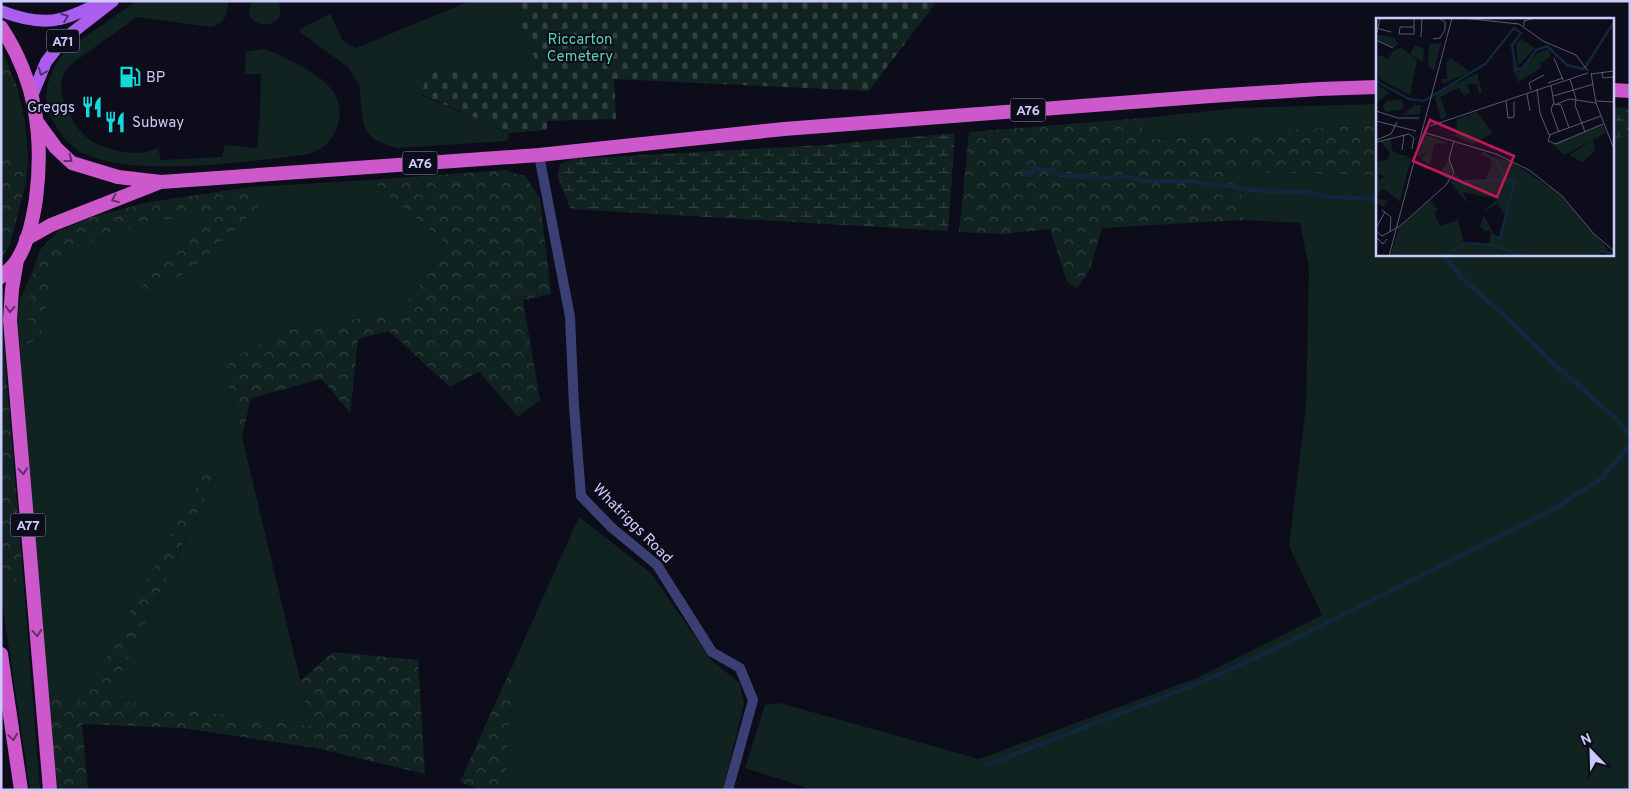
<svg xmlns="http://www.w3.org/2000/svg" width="1631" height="791" font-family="Overpass,sans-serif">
	<defs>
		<pattern id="forest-crowns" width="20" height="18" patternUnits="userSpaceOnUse" patternTransform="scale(1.25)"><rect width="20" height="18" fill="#102320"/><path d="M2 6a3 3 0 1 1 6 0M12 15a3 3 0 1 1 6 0" fill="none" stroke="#314241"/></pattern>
		<pattern id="wetland-marsh" width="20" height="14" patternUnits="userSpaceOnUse" patternTransform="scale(1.25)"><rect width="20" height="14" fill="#102320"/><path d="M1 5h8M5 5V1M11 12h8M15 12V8" fill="none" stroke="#314241"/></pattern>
		<pattern id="cemetery-stones" width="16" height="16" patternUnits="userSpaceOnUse" patternTransform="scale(1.25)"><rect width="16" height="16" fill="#102320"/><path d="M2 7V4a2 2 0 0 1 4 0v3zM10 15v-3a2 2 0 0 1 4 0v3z" fill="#314241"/></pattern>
	</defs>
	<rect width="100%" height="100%" fill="#0d0c1a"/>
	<path fill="#102320" d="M136,1H228C228,14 225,24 211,27L137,17L70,65C57,80 60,95 68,111C72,119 77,128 83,134C97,148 121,153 140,153C146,153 152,150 158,148L161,160L222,157L225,145L257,148L260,112L261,74H245L246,52L263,49L270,51C301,67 354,84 336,130C329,145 320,151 304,155C248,161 117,182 72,146C63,138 55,126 50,115C41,94 50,68 65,52C70,45 79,41 86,36C103,24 120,13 136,1Z
		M252,1H278C293,33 237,32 252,1Z
		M470,1H512L539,69L429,71L421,95L509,133L507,141L397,148L387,145L375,140L367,132L363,122L359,85L348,67L300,32V29L330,14L343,41L356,48Z
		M1,88L18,89L25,122L28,156L1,160Z
		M1377,104V124L1142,140V118L1238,108Z
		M1630,132V790H814L745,768L765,705L780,703L979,759L1199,677L1322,615L1289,546L1306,407L1309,268L1300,223L1243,220L1239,172L1377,175V254H1612V138L1627,137Z
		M370,180L450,246L398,313L282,330L224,370L242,437L311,726L109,699L216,476L206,468L81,708L48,697C39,586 28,476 21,366C21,352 14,303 22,295L33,270L27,345L40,339L53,271L66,256L95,239L154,222L209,212L136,294L140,302L198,264L259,205L251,187Z
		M1,304L6,372L1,371Z
		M579,517L651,573L712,661L740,683L744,704L723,790H504L515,660Z
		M1,554L5,583L15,582L22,563L40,790H30L1,594Z"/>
	<path fill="url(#forest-crowns)" d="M1,48L18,89L1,88Z
		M1142,118L1143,140L1377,124V175L1240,172L1243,220L1102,228L1090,269L1077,288L1067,282L1050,229L1002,234L959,232L969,132Z
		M28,156L26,183L10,245L1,259V160Z
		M504,170L525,176L540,198L551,294L523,300L540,400L518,417L479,372L450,387L389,331L358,339L350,413L322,379L251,398L242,437L224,370L235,358L282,330L398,313L450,246L370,180Z
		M251,187L260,205L198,264L140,302L135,294L209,212L154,222L95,239L66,256L53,271L40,339L26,345L33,270L40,250L57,232L92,217L149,202Z
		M1,371L6,372L22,563L15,582L5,583L1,554Z
		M206,468L216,475L109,699L311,726L300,681L333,652L418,660L425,774L316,748L181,728L82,724L88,790H54L48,697L79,694L81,706Z
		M515,660L504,790H480L460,782Z"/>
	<path fill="url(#wetland-marsh)" d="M1612,107L1630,108V132L1628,137L1612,138Z
		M955,133L948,231L571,209L557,176L560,164L573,159L824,145Z"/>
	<path fill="url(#cemetery-stones)" d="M512,1H937L869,91L614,79L616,119L547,121V130L509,133L421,94L429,71L539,69Z"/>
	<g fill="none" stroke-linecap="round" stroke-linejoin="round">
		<path stroke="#11273d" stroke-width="4.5" d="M1023,171L1030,175L1034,169L1053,170L1059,175L1104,178L1126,176L1141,181H1194L1205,185L1231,186L1246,190L1303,192L1331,197L1377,199
			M1442,254L1462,278L1506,317L1552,362L1614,417L1630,435
			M987,765L1202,682L1283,645L1552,510L1601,479L1630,445"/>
		<path stroke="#3c3f74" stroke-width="10" d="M539,155L570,317L574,406L581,496L611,527L657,565L712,652L740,668L753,700L728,790"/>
		<path stroke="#aa5dee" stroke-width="12" d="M1,11C19,18 40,24 60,19C75,16 90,7 105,1
			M32,96L46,62L64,39L113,1"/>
		<path stroke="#cc58cc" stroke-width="14" d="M1,27C36,80 44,137 36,199C33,219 28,243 17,260C13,267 6,272 1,277
			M1612,90L1630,91
			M37,122L56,148L72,163L118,177L161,182L539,155L784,129L1211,96L1319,89L1377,87
			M26,239L51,225L158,183
			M17,260L12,289L10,320L50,790
			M1,654L21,790"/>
	</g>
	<defs><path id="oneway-chevron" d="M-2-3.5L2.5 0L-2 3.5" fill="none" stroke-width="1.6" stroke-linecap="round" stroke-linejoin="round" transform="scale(1.25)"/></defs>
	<g stroke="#543079">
		<use href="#oneway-chevron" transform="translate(65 17) rotate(-20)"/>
		<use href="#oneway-chevron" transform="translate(42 72) rotate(113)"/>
	</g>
	<g stroke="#632e6a">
		<use href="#oneway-chevron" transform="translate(69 159) rotate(37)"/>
		<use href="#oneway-chevron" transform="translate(115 199) rotate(158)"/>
		<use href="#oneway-chevron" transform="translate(10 309) rotate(93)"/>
		<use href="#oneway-chevron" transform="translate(23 471) rotate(85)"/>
		<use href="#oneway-chevron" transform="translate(37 633) rotate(85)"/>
		<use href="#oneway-chevron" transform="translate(13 737) rotate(82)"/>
	</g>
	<defs>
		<g id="fuel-bare" transform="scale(1.725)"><path d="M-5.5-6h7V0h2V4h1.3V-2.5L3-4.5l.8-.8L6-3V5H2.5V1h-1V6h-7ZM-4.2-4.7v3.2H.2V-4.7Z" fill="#17d8d9" stroke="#0d0c1a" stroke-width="2.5" paint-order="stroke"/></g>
		<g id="restaurant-bare" transform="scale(1.725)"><path d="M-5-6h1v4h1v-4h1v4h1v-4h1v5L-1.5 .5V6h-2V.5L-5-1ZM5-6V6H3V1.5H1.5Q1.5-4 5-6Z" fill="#17d8d9" stroke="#0d0c1a" stroke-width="2.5" paint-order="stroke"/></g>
	</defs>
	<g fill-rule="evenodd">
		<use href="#fuel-bare" x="130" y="77"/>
		<use href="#restaurant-bare" x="92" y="107"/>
		<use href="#restaurant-bare" x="115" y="122"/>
	</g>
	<g text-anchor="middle" stroke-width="4" stroke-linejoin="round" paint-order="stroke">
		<g fill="#0d0c1a" stroke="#9291b7" stroke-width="1">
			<rect x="47" y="29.5" width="32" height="23" rx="4"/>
			<rect x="1010.5" y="98.5" width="35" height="23" rx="4"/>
			<rect x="402.5" y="151.5" width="35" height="23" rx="4"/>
			<rect x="10.5" y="513.5" width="35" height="23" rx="4"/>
		</g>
		<g font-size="14" font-weight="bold" fill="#cbcafa">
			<text x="63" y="46">A71</text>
			<text x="1028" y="115">A76</text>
			<text x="420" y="168">A76</text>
			<text x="28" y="530">A77</text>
		</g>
		<g font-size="15" fill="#5fd0aa" stroke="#0d0c1a">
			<text x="580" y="44">Riccarton<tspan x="580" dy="17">Cemetery</tspan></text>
		</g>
		<g font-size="15" fill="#cbcafa" stroke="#0d0c1a" text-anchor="start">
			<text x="146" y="82">BP</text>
			<text x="75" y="112" text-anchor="end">Greggs</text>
			<text x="132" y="127">Subway</text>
		</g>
		<g font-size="15" fill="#cbcafa" stroke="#0d0c1a">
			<text transform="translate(633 523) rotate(45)" y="5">Whatriggs Road</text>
		</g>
	</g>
	<g transform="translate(1376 18)">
		<rect width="238" height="238" fill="#0d0c1a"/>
		<path d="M66,25L62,35L58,53L52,48L53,26ZM75,40L94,54L67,66L65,61H71L70,45ZM25,81L28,88L25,92L10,94L7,89L10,83ZM38,87H45L44,96L27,97ZM50,117L72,125L58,126L54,147L45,141L54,132L41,139ZM114,138L136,144L183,176L232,232L215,238H14L23,210L54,182L62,192L58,194L64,208L82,202L88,225L113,226L115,213H109L104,208L108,197L118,217L124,219L130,198L121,186L107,194L121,181L87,174L93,187L75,165L79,156L88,163H109L116,145ZM73,142L77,154L72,162L63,155Z" fill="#102320"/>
		<path d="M145,21L159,30L142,48L140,26ZM173,31L174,39L164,45L166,49L143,64L137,54L135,35L138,52L143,54L161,35ZM101,55L106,75H103L101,66H91L94,75L88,78L83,70L64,79L71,99L65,101L59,81L62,75ZM15,120L16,132L21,136L8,158L3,156V162L7,159L10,161L6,169L9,171L5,172L0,180L12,183L8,189L0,185V144L12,141L14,135L4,123ZM31,140H35L26,175L20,172L27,155L23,151Z" fill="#102320"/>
		<path d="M217,122L219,133L206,144L193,137Z" fill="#102320"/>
		<path d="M101,94L117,115L97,126L74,116L80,117L81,101Z" fill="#102320"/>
		<path d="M0,16L19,20L22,26L17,30L0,22ZM39,27L48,31L47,44L34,36ZM26,30L41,42L34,77L5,62L0,52V40L5,37L12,41L18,32ZM0,66L13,74L0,86ZM227,106L230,115L188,137L176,126ZM21,136L32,138L23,151L27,155L20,172L26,175L24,184L6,169L10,161L7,159Z" fill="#102320"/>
		<path fill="none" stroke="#11273d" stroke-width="2.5" d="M0,60L2,64L33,81L48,83L109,46L138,10L145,15L136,27L140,52L147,50L160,32L171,28L191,47L208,51L238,4M106,135L121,143L128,160M88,163L139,162L124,220L116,218M68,238L91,225L116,227L147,238M218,238L225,233L238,236"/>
		<path fill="none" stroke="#595874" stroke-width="1" d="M86,0L143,6L167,23L200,37L212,53M148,8V3L159,0M38,9H24L23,16H38V0M0,10L15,14M1,15L4,0M45,19L46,0M57,21L64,20L69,12V4L63,0M0,22L17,30M178,40L187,62M226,54L227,60L238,59M215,55L220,85L238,131M215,56L238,53M194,61L200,81L199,87L209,114M172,65L187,60M175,67L178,86M161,71L164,95L173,117L225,98M155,72L153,65L168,57M151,76L154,93M177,78L218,66M130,83L132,100L138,99V84M220,83L238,84M181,86L193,81L220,85M0,93L22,100H43M0,103L40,113M54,108L212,55M183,114L175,92L177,86L185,87L193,110M50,115L120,136L153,152L186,178L218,216L238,233M174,117L172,123L180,126L227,106M0,122L15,116L21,104M1,124L33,116L38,120L36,131M26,132L28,117M6,192L15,199L14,214M0,210L9,194M0,213L6,218L24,208L70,167L78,155L73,141L78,123M0,219L7,226L11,221M13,238L76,0"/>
		<path fill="#c2185b" fill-opacity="0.15" stroke="#c2185b" stroke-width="2.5" d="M54,102L138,138L121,179L37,143Z"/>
		<rect width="238" height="238" fill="none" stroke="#cbcafa" stroke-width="2.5"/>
	</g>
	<rect width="1631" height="791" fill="none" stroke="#cbcafa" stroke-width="5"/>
	<g transform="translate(1591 751) rotate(337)" stroke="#0d0c1a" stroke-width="4" paint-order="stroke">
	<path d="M0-4L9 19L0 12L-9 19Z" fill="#cbcafa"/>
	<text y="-8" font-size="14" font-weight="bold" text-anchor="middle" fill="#cbcafa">N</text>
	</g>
</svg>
